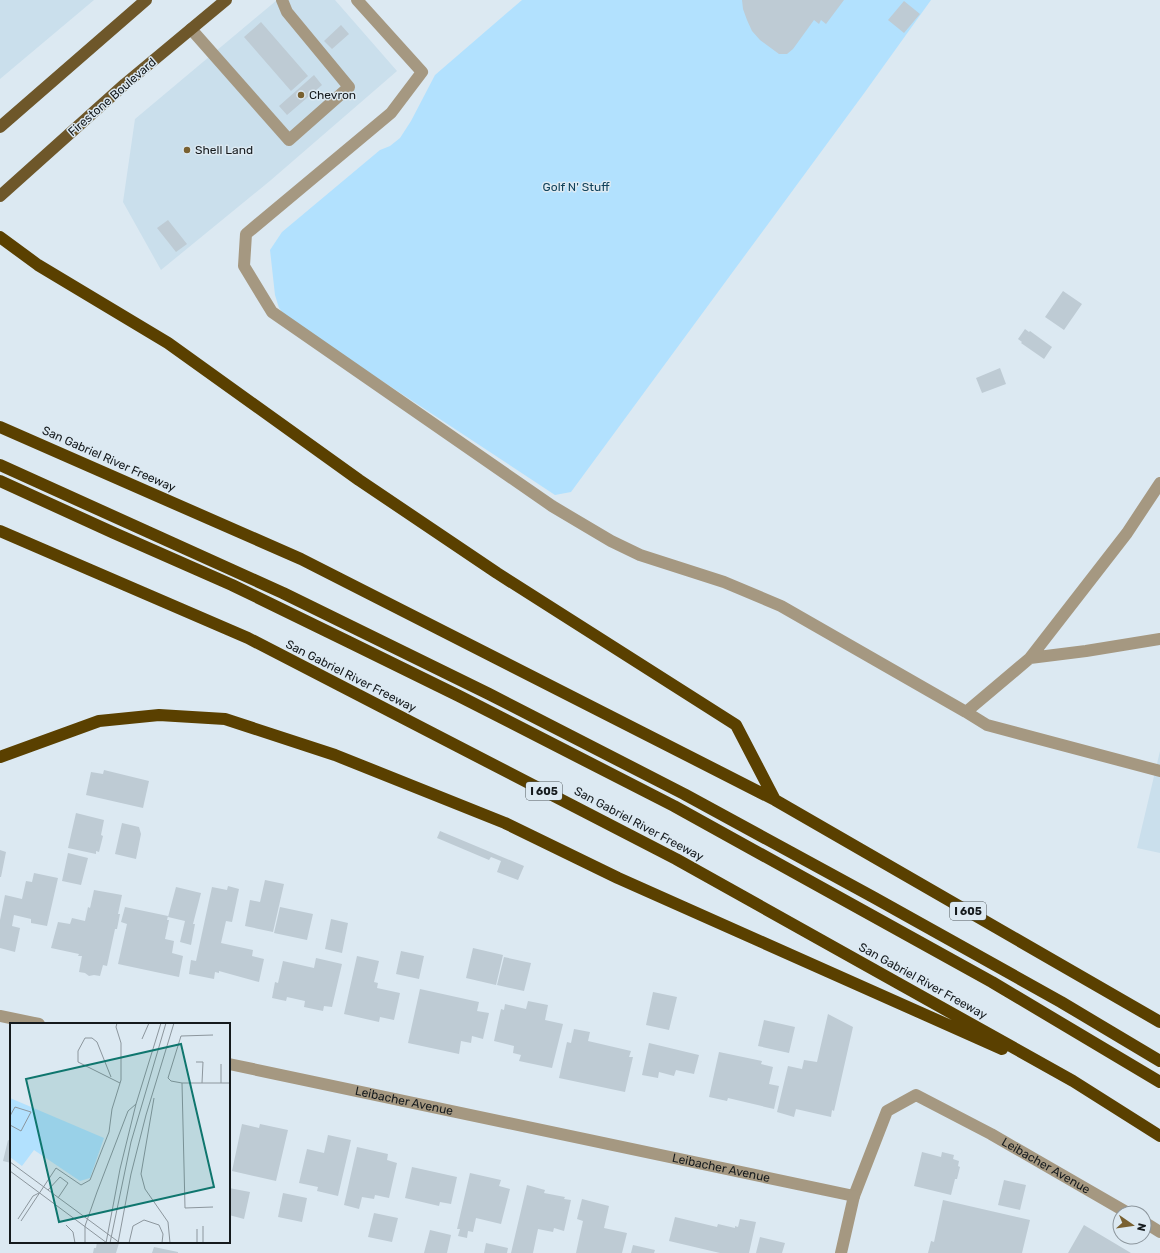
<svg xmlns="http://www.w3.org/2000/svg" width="1160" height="1253" font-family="Rubik,sans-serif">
	<rect width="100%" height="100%" fill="#dce9f2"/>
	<path fill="#cadfec" d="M0,0H94L0,79Z
		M277,0H335L397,71L271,180L161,270L123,202L135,119Z
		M1160,751V853L1137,848Z"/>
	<path fill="#b2e1fe" d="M522,0H931L865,92L571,492L555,495L288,319L279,308L275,295L270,250L282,232L380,150L390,146L400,138L411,121L435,75Z"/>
	<path fill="#becbd4" d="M742,0H844L826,24L821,20L819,24L814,20L793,49L787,54H779L760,40L752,31L747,20L743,9Z
		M904,1L920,14L904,33L888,20Z
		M261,22L308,76L291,91L244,37Z
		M341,25L349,34L332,49L324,41Z
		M314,75L322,85L287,115L279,106Z
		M168,220L187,244L176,252L157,228Z
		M1063,291L1082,304L1064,330L1045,317Z
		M1025,329L1029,332L1030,331L1052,347L1044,359L1021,343L1022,342L1018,339Z
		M1000,368L1006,384L982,393L976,378Z
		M104,770L149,781L143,808L86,795L91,772L103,774Z
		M76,813L104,820L101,835L103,836L99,852L96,851V854L68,848Z
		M122,823L139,827L141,834L136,859L115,854Z
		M440,831L524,866L518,880L497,872L501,861L491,857L489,860L437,838Z
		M0,850L6,852L1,877H0Z
		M68,853L88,858L81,885L62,881Z
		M34,873L58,878L47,926L31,923V919L14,915L12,926L20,928L15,952L0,948V920L5,895L22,899L26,881L32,882Z
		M265,880L284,884L273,932L245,926L250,900L260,902Z
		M228,886L239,889L232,922L226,921L221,943L253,950L252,956L264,959L259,982L219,971V973L215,972L214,979L189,974L191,960L196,961L212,887L227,890Z
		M176,887L201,893L193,924H195L191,945L180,942L185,921L168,917Z
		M94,890L122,895L118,914H120L117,929H115L107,966L103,965L100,976L94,975L89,976L85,973L79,972L82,956H78L79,954L51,948L58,922L70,924L72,918L85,921L88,907L90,908Z
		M125,907L168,916L167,920H169L165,939L174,941L172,953L183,956L179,977L118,964L127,924L121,922Z
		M280,907L313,914L307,940L274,933Z
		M331,919L348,923L342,953L325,949Z
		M473,948L503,955L496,985L466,978Z
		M401,951L424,956L419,979L396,974Z
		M357,956L379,961L374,982L378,983L377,988L400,993L394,1020L380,1017L379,1022L344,1014Z
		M504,957L531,963L524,991L497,985Z
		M316,958L342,964L332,1007L324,1006L323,1011L304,1007L305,1001L287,997L286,1001L272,998L275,982L278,983L283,961L314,968Z
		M420,989L479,1002L477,1011L489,1013L483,1039L472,1036L471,1043L461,1041L459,1054L408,1043Z
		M653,992L677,997L669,1030L646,1025Z
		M528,1001L548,1005L545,1020L563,1024L552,1068L519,1061L521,1055L513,1053L514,1046L494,1041L501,1009L504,1010L505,1004L526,1009Z
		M828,1014L853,1027L834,1111L832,1110L831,1117L796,1109L794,1117L777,1112L788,1066L802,1069L804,1060L817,1062Z
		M764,1020L795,1027L789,1053L758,1046Z
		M574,1029L590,1032L588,1041L631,1051L629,1057H633L625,1092L559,1078L567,1042L571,1043Z
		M649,1043L699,1055L694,1074L676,1070L674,1076L659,1072L658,1078L642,1075Z
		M719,1052L762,1061L761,1064L773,1067L769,1084L779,1086L774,1109L728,1098L727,1101L709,1097Z
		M242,1124L259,1128L260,1124L288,1130L276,1181L232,1171Z
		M328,1135L351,1140L338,1196L317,1191L318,1187L299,1183L307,1149L324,1153Z
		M8,1140L11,1141V1163L3,1161Z
		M357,1147L388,1154L387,1160L397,1163L389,1198L375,1195L374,1199L362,1197L359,1209L344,1205Z
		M922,1152L941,1157L942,1152L954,1155L953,1159L959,1161L958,1166L960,1167L957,1179H955L951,1195L914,1186Z
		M412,1167L457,1177L451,1204L440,1202L439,1206L405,1198Z
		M470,1173L501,1180L499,1186L510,1189L501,1224L476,1218L473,1232L468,1231L467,1238L458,1236L460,1229H457Z
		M1004,1180L1026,1185L1020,1210L998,1205Z
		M527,1185L545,1190L544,1193L565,1197L564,1199L571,1200L564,1231L554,1228L553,1232L538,1229L533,1253H511Z
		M229,1188L250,1192L244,1219L229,1215Z
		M283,1193L307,1198L302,1222L278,1217Z
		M582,1199L609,1206L604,1228L627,1233L622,1253H576L583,1221L577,1219Z
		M943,1200L1030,1220L1022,1253H928L931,1241L934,1242Z
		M374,1213L398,1218L392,1242L368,1237Z
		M675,1217L717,1227L718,1224L735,1228V1226L738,1227L740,1219L756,1222L749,1253H720L669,1241Z
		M1084,1225L1131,1253H1068Z
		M430,1230L451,1235L447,1253H424Z
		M760,1237L785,1243L782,1253H756Z
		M97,1242L119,1243L116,1253H93L94,1248H96Z
		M486,1243L508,1248L507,1253H484Z
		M633,1245L655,1250L654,1253H631Z
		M154,1247L178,1252V1253H152Z"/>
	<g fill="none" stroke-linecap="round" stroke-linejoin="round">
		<path stroke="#a59881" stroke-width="12" d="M357,0L422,72L391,113L246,234L244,266L272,312L552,506L611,541L640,555L724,582L781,606L966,712L987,725L1160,771
			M191,29L289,140L349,87L287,12L282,0
			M1030,658L1086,651L1160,639
			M966,712L1030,658L1127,533L1160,483"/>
		<g stroke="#a59881" stroke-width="12">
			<path d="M0,1016L39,1024"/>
			<path id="s1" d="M229,1064L854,1196L887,1111L916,1095L991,1134L1128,1213"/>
			<path d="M1144,1222L1160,1232"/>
			<path d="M841,1253L854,1196"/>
		</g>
		<path stroke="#6e572a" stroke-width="12" d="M0,127L146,0
			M0,196L125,84L226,0"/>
		<path stroke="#5a4000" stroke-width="12" d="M0,237L38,265L168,343L359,480L497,573L736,725L775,800
			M0,427L301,559L775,800L1160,1022
			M0,465L283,593L489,694L684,794L873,897L1061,1002L1160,1061
			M0,481L114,533L232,585L349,642L459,696L674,806L992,982L1160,1082
			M0,531L248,638L676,859L1073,1081L1160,1136
			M0,757L99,721L159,715L225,719L335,755L505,823L618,878L1002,1049"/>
	</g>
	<g fill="#796131" stroke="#dce9f2" stroke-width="1.5">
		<circle cx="301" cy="95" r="4"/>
		<circle cx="187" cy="150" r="4"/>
	</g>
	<g text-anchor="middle" stroke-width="3" stroke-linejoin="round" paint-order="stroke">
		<g fill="#dce9f2" stroke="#51585d" stroke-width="1">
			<rect x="526" y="782" width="36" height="18" rx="3"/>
			<rect x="950" y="902" width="36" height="18" rx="3"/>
		</g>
		<g font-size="11" font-weight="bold" fill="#151a1d">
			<text x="544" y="795">I 605</text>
			<text x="968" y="915">I 605</text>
		</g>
		<g font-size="12" fill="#151a1d" stroke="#dce9f2" text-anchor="start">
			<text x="309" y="99">Chevron</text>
			<text x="195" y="154">Shell Land</text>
		</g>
		<g font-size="12" fill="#151a1d" stroke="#dce9f2">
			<text transform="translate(112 97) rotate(-41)" y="4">Firestone Boulevard</text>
			<text transform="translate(109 459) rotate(24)" y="4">San Gabriel River Freeway</text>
			<text transform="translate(351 676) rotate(27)" y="4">San Gabriel River Freeway</text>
			<text transform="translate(639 824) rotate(28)" y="4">San Gabriel River Freeway</text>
			<text transform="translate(923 981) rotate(29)" y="4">San Gabriel River Freeway</text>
			<text dy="4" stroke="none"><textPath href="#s1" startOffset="179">Leibacher Avenue</textPath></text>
			<text dy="4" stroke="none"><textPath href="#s1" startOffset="911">Leibacher Avenue</textPath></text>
			<text dy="4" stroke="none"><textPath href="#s1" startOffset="503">Leibacher Avenue</textPath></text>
		</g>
		<g font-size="12" fill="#10425b" stroke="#dce9f2">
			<text x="576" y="191">Golf N' Stuff</text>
		</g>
	</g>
	<g transform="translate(10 1023)">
		<rect width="220" height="220" fill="#dce9f2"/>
		<path d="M0,75L94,115L80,155L70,158L24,127L12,143L0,134Z" fill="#b2e1fe"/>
		<path fill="none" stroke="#8c969d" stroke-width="1" d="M203,12L171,13L158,55L161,58L172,60L175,185L203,184M132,16L139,0M186,39H193L192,60M101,54L87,19L82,15H75L68,28V39L110,60M172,60H220M211,60V41M144,75L131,151L135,166L158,199L160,220M0,93L5,84L21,89L11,108L0,102M220,110V179M0,139L110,220M0,148L97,220M38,167L50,154L58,160L48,175M8,196L23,173L29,170M11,198L46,145L71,162L80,157L99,109L102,86L111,57V20L106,4L107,0M56,202L63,209L65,220M193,203V220M187,206V220M75,220V203L87,169L118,88L126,81M96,220L110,146L126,81L151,0M100,220L121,119L156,0M108,220L121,151L136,92L164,0M119,220L123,203L134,197L149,202L153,211L152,220"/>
		<path fill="#0f766e" fill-opacity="0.15" stroke="#0f766e" stroke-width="2" d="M171,21L204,164L49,199L16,56Z"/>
		<rect width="220" height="220" fill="none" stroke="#151a1d" stroke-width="2"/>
	</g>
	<g transform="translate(1132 1225) rotate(103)"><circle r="19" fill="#dce9f2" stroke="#8c969d"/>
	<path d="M0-3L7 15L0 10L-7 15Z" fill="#796131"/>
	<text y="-6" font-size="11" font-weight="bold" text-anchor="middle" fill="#151a1d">N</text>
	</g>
</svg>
